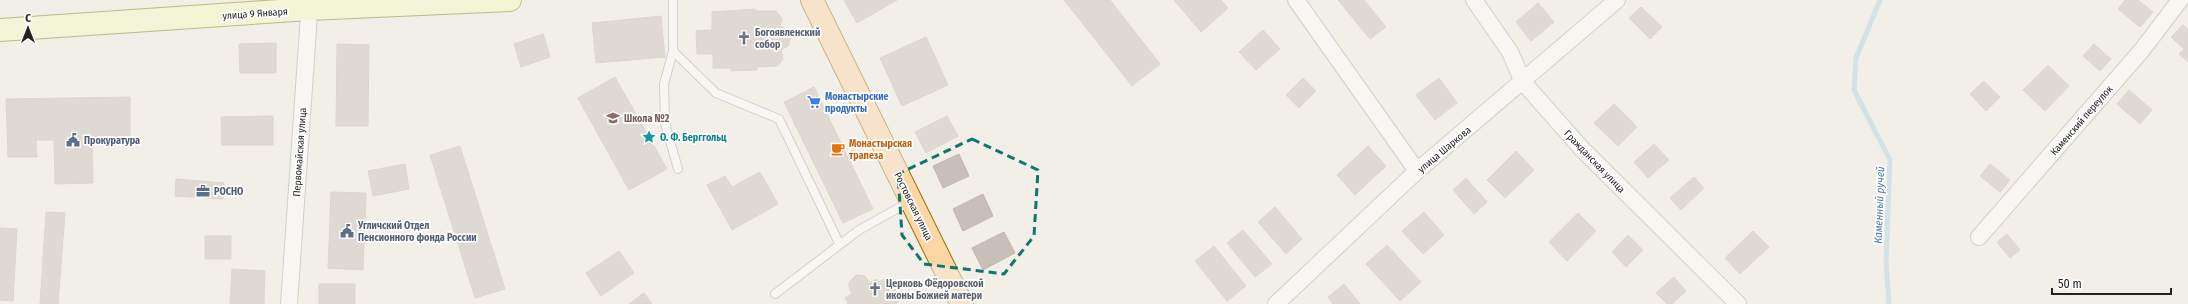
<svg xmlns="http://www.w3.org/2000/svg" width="2188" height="304" font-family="'Fira Sans Condensed',sans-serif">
	<rect width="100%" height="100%" fill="#f2efe9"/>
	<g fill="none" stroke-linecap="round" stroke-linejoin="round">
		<path stroke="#aad3df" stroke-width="5" d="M1880,0L1856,58L1854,90L1890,160L1886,262L1889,304"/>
	</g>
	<path fill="#c7bfb8" stroke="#c4b6ab" d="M844,0H897L857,23Z
		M1064,0H1110L1160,64L1132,86Z
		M1174,0H1221L1228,8L1201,32Z
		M1338,0H1364L1386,27L1370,39Z
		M2125,0H2138L2153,12L2140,27L2118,9Z
		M1538,3L1554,22L1531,41L1516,22Z
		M1641,7L1662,27L1650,39L1629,18Z
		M755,9V11H776L782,18L780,26L788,30L791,35L788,46L781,50L783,59L778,66L757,67V70L731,71V68H713V54H697L696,31L712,30V12Z
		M661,16L665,57L596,63L592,23Z
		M2183,25L2188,30V62L2179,54L2184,49L2171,37Z
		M1263,30L1280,49L1256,70L1239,52Z
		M543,34L550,57L521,67L514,44Z
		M926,37L948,85L902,106L880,58Z
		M276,43V73H240L239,44Z
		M337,44L369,45L368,126H336Z
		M2094,44L2111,59L2100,71L2083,56Z
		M2048,65L2069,86L2045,111L2023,90Z
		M615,77L667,169L629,190L578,98Z
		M1303,78L1316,91L1299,108L1286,95Z
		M1439,78L1457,103L1435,120L1416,95Z
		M1984,81L2000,97L1986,111L1970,94Z
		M814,87L873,209L843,223L784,102Z
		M2129,90L2152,110L2140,124L2117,104Z
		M130,97V136L92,137L93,183L55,184L54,140H36L37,157H8L6,99Z
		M1614,104L1637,127L1618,146L1594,123Z
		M273,116V145H222L221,117Z
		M947,116L958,136L926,153L915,132Z
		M1654,144L1669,160L1648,178L1634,162Z
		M460,146L505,289L475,298L430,155Z
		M1368,146L1386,166L1355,195L1337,175Z
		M1516,151L1534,170L1505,198L1487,180Z
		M959,154L969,176L943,188L933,166Z
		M405,164L409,189L373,196L368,171Z
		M1990,164L2010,180L2000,192L1980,176Z
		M760,172L778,204L732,230L707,185L725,176L732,187Z
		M1694,177L1704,188L1681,210L1670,198Z
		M1466,178L1487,202L1474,214L1453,190Z
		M176,179L224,183L223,199L175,196Z
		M331,192L366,193L363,270L328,268Z
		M983,194L993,216L963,231L953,209Z
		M1275,207L1302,239L1286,254L1258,222Z
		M46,212L65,213L58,304H40Z
		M1424,212L1444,235L1423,254L1402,231Z
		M1578,213L1596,231L1567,261L1549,242Z
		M0,228L17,229L13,301L0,300Z
		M1243,230L1272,264L1255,277L1227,243Z
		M1753,231L1769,247L1740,274L1725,258Z
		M1004,232L1015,253L983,270L972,248Z
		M2007,234L2020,250L2010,258L1997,242Z
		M1628,235L1643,250L1626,267L1612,252Z
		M205,236H231V259H205Z
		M1387,245L1421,282L1400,301L1366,264Z
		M1214,246L1246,286L1227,301L1195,261Z
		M619,251L634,273L601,296L586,273Z
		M232,269L265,271L264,304H230Z
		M856,275L865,276L870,283L876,279L878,282L885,279L895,282L901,291L898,301L896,304H847L848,303L845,298L852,294L849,287V282Z
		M1674,277L1686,291L1672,304H1667L1656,293Z
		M319,284H355V304H319Z
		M1344,284L1360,304H1333L1328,297Z
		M644,293L652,304H629Z"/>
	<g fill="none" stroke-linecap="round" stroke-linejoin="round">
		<g stroke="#a9a9a9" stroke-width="10">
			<path id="lane" d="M673,0V51L664,84L665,123L678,169
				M673,51L716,93L779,119L839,243
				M775,294L859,230L911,201"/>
		</g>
		<g stroke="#a9a9a9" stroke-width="18">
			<path id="street" d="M1296,0L1417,171
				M1474,0L1510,52L1523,82L1582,149L1738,304
				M1979,237L2142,50L2180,0
				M289,304L310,0
				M1276,304L1417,171L1617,0"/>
		</g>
		<g stroke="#707d05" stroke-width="24">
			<path id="secondary" d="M0,30L309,9L510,0"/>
		</g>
		<g stroke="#a06b00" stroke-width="24">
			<path id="primary" d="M812,0L962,304"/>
		</g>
		<use href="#lane" stroke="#fff" stroke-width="8"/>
		<use href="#street" stroke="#fff" stroke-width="16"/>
		<use href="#secondary" stroke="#f7fabf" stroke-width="22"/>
		<use href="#primary" stroke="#fcd6a4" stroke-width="22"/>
	</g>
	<path d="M0 0H2188V304H0ZM972,139L1038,170L1034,236L1004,274L924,264L902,235L898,174Z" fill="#f2efe9" fill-opacity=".55" fill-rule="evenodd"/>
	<path fill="none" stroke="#0f766e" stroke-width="3" stroke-dasharray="8 5" stroke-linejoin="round" d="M972,139L1038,170L1034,236L1004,274L924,264L902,235L898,174Z"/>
	<defs>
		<g id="church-bare" transform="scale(1.08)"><path d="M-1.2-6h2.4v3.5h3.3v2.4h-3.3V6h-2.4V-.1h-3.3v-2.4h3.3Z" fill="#6b7280" stroke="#fff" stroke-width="2.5" paint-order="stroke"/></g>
		<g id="supermarket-bare" transform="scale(1.08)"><path d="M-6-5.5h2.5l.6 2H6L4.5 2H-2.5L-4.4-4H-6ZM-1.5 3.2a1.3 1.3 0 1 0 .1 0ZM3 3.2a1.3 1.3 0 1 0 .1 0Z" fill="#3f7fe0" stroke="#fff" stroke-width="2.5" paint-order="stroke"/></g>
		<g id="school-bare" transform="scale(1.08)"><path d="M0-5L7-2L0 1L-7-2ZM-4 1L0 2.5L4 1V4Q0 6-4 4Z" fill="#8d6e63" stroke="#fff" stroke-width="2.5" paint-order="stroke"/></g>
		<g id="sight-bare" transform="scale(1.08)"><path d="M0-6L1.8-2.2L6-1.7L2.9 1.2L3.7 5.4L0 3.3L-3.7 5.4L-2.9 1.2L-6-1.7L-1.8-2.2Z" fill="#0f9aa8" stroke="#fff" stroke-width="2.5" paint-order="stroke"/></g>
		<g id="civic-bare" transform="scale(1.08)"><path d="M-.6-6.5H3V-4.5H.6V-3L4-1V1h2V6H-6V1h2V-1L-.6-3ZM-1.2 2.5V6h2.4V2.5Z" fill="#5c6f8a" stroke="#fff" stroke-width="2.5" paint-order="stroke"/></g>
		<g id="cafe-bare" transform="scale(1.08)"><path d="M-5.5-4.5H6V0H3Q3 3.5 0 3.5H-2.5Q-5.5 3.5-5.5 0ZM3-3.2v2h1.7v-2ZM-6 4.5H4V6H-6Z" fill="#e8710a" stroke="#fff" stroke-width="2.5" paint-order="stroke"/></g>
		<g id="office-bare" transform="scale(1.08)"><path d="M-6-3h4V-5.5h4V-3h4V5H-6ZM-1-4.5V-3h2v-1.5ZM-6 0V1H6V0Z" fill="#5c6f8a" stroke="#fff" stroke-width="2.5" paint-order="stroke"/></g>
	</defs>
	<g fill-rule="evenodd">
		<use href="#church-bare" x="744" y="38"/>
		<use href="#supermarket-bare" x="814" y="102"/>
		<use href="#school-bare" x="613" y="118"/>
		<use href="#sight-bare" x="649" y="137"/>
		<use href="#civic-bare" x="73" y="140"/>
		<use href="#cafe-bare" x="838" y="149"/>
		<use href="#office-bare" x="203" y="191"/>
		<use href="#civic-bare" x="347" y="231"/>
		<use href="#church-bare" x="875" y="289"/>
	</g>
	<g text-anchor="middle" stroke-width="3.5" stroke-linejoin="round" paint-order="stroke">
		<g font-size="10" fill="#222" stroke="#fff">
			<text transform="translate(255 13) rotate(-4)" y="4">улица 9 Января</text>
			<text transform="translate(2081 120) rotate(-49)" y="4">Каменский переулок</text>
			<text transform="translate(1444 149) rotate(-40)" y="4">улица Шаркова</text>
			<text transform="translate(299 152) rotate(-86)" y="4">Первомайская улица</text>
			<text transform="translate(1595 161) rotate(46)" y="4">Гражданская улица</text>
			<text transform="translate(914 206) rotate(64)" y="4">Ростовская улица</text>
		</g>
		<g font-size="10" font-weight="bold" fill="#5b616d" stroke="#fff" text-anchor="start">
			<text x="755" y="36">Богоявленский<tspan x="755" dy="12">собор</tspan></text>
			<text x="886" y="287">Церковь Фёдоровской<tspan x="886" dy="12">иконы Божией матери</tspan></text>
		</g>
		<g font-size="10" font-weight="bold" fill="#366cbe" stroke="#fff" text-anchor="start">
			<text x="825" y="100">Монастырские<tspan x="825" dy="12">продукты</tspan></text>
		</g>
		<g font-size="10" font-weight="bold" fill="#785e54" stroke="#fff" text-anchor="start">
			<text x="624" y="122">Школа №2</text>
		</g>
		<g font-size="10" font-weight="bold" fill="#0d838f" stroke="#fff" text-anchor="start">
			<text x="660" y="141">О. Ф. Берггольц</text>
		</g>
		<g font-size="10" font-weight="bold" fill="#4e5e75" stroke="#fff" text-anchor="start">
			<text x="84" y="144">Прокуратура</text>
			<text x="214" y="195">РОСНО</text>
			<text x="358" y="229">Угличский Отдел<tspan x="358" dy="12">Пенсионного фонда России</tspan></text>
		</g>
		<g font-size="10" font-weight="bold" fill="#c56008" stroke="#fff" text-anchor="start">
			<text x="849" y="147">Монастырская<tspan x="849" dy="12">трапеза</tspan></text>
		</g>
		<g font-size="11" font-style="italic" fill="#4a7aab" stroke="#fff">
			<text transform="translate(1879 205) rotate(-88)" y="4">Каменный ручей</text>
		</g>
	</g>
	<g transform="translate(28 28)" stroke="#ffffff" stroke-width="3" paint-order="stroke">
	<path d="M0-3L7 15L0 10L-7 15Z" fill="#222222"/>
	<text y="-6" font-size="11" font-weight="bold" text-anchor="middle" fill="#222222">С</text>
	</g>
	<path d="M2052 288v6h119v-6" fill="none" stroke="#222222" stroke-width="2"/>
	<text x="2058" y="288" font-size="12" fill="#222222" stroke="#ffffff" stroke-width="3" paint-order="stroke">50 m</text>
</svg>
